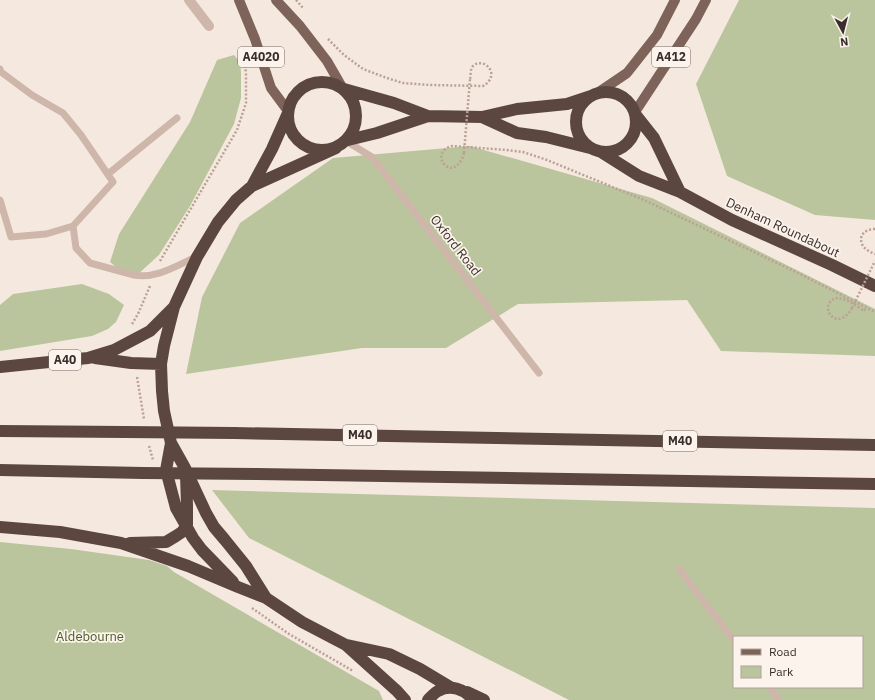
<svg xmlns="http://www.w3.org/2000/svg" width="875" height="700" font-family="'IBM Plex Sans',sans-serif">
	<rect width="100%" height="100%" fill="#f5e9df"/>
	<path fill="#bbc59d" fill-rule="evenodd" d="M739,0H875V220L815,215L727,176L696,84Z
		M234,55L240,62L241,72V98L234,124L190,206L159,255L136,276L125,274L110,262L119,234L190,122L217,60Z
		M470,146L652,198L875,309V356L721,351L687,300L518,304L446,348H362L186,374L202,297L240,223L333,158Z
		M82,284L109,294L124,305L116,322L108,329L92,336L0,351V305L13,294Z
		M212,490L875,508V700H569L249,538ZM734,637H862V687H734Z
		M0,542L71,549L149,560L167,566L174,572L379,691L383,700H0Z"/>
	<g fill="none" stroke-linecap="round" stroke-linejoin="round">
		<path stroke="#baa194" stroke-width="2.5" stroke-dasharray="2 2" stroke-linecap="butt" d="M296,0L303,8
			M328,39L344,55L363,69L387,78L403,83L430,85L483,86C502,75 484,56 473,66C470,69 471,75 470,79
			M464,153C462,162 453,174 444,164C437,156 445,146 453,146L507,150L523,152L547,160L644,200L794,271L875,312
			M875,229C867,229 858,234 862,244C864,249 870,252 875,254
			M160,261L237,130L246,103V73L243,48
			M852,308C839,331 822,312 830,302C832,299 835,298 838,298C847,299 857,306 864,311L866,307
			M132,324L138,314L150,286
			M137,377L144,419
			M149,446L153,460
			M252,608L289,634L353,671"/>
		<path stroke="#ceb7aa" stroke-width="7" d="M0,69L1,72L32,95L63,113L81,135L113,182L73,226L76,248L90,263L134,275C156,279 176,266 196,257
			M346,141L372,157L539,373
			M108,174L177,118
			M0,200L11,237L46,234L73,226
			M679,569L734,641
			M769,687L779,700"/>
		<path stroke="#ceb7aa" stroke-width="10" d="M189,0L209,26"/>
		<path stroke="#7e635a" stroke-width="10" d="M239,0L255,39L271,88L288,111
			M276,0L300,26L327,61L342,87
			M596,94L627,73L657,35L675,0
			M635,112L696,19L706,0"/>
		<path stroke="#5c4740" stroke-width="12" d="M288 116a34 34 0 1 1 68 0a34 34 0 1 1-68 0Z
			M344,89L394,103L428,116
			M576 122a30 30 0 1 1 60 0a30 30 0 1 1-60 0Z
			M635,114L654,138L680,192
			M482,117L517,133L546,137L590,148
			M348,140L377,133L428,116L482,117L517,109L567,104L591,96
			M601,152L639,176L680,192L732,220L832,265L875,286
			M252,186L272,149L288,113
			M95,358L131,363L161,364
			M0,367L88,358L114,350L150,331L173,308
			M0,431L125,432
			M234,433L875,445
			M171,443L166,470L176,508L193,538L202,550L233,582
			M0,470L143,473
			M257,474L875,484
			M0,527L60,532L121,543L188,566L238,587L266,598L302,622L346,645L397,691L405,700
			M130,543L166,542L176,536L182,532L187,525V505L186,475
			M266,598L246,566L225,540L214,527L206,513L185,468L171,443L164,411L162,391L161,364L164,346L174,307L197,257L218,222L236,200L252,186L336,148
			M347,645L389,654L420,669L450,687
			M467,692L484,700
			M428,700C431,697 434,693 438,691C450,684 465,689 473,700"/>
		<path stroke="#baa194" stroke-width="2.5" stroke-dasharray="2 2" stroke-linecap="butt" d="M464,153L470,79
			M852,308L875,261"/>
		<path stroke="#5c4740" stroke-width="12" d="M125,432L234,433
			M143,473L257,474"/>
	</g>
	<g text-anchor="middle" stroke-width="3.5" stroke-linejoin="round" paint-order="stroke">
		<g fill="#fbf3ec" stroke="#756964" stroke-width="1">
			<rect x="238" y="47" width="46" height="20" rx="3"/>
			<rect x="652" y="47" width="38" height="20" rx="3"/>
			<rect x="49" y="350" width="32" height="20" rx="3"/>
			<rect x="343" y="425" width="34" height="20" rx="3"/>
			<rect x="663" y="431" width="34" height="20" rx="3"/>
		</g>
		<g font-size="12" font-weight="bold" fill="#3b2e2a">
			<text x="261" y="61">A4020</text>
			<text x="671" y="61">A412</text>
			<text x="65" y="364">A40</text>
			<text x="360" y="439">M40</text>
			<text x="680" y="445">M40</text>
		</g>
		<g font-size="13" fill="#3b2e2a" stroke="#fbf3ec">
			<text transform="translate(783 227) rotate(25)" y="5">Denham Roundabout</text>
			<text transform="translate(456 245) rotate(52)" y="5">Oxford Road</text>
		</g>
		<g font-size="13" fill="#4d5b2b" stroke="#fbf3ec">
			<text x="90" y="641">Aldebourne</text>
		</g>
	</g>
	<rect x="733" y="636" width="130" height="52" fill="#fbf3ec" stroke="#aea49e"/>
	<rect x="741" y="649" width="20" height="6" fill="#7e635a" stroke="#aea49e"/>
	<text x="769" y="656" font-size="12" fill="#3b2e2a">Road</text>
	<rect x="741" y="666" width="20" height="12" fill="#bbc59d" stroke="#aea49e"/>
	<text x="769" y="676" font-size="12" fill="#3b2e2a">Park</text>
	<g transform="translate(843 32) rotate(173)" stroke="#fbf3ec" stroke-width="3" paint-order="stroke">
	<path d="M0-3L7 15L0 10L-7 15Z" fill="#3b2e2a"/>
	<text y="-6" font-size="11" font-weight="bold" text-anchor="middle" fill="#3b2e2a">N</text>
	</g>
</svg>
